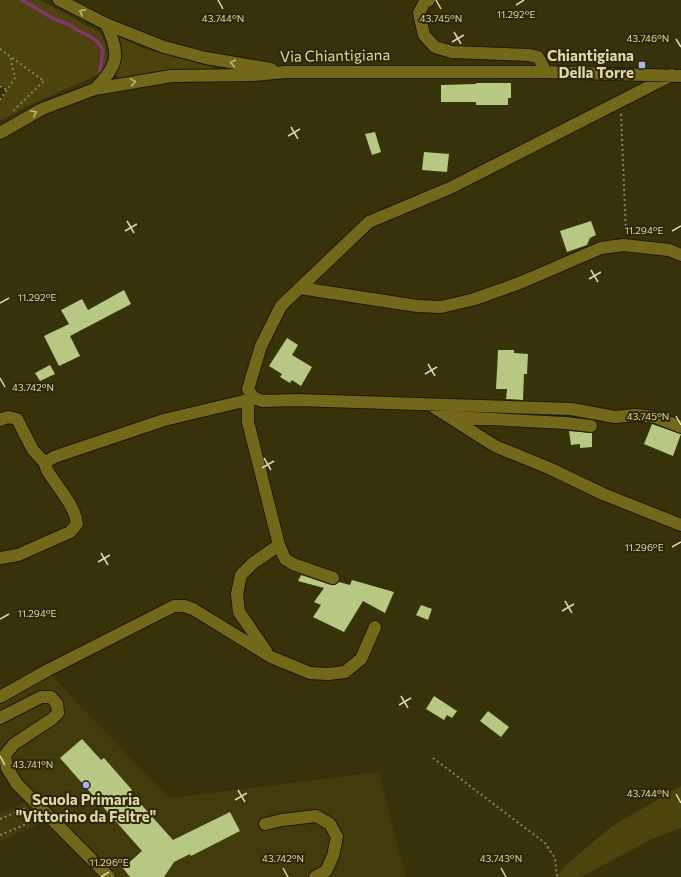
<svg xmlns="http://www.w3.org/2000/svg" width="681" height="877" font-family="Commissioner,sans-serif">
	<rect width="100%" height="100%" fill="#38320a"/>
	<path fill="#423b0c" d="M50,674L169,798L379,772L406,877H99L48,820L0,841V813L30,801L0,769V702Z"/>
	<path fill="#4c430d" d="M0,0H40L101,33C107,46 111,62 100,74L28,106L0,121V102L8,90L0,84Z
		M116,36L143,48L212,67L211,71L120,79L116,74C121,59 123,51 116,36Z
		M681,786V828L652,839L581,877H556L566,865L612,826Z"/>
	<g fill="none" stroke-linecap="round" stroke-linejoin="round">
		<path stroke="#86336f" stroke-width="3.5" d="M22,0L54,19L70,25L77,30L93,38L101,46L103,52L100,71"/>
	</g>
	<path fill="#b7c882" d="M476,83H511V98H508V105H476V102H441V85L476,84Z
		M375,132L381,152L372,155L365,134Z
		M424,152L449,154L447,172L422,170Z
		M591,221L596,235L590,238L587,245L567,252L560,231Z
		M124,290L131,304L70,336L80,356L59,366L44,336L69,324L61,310L82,299L88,310Z
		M287,338L298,345L292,355L312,367L301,386L292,380L290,383L280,377L282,374L269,366Z
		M498,350H514V353L528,354L527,374H524L523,400L506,399L507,389H496Z
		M50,365L55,374L40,381L35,373Z
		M652,424L681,434L673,456L644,444Z
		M569,431L592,433V447L580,448V444L571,445Z
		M301,575L331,585H335L339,582L350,585L352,580L394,592L385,613L363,601L344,632L313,617L321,605L314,602L324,588L298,581Z
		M421,605L432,609L428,620L416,615Z
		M434,696L457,711L452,718L447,715L444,720L426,709Z
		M488,711L509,727L501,737L480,721Z
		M82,739L101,760L104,758L132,790L130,792L173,840L230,812L240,831L191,856L190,854L174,862L164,877H130L123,868L142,851L60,758Z"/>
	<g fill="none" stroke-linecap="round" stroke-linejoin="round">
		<g stroke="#1d1904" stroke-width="14">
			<path id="minor" d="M59,0L106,24L164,47L206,58L271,69
				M429,0L424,3L419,13L424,35L435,47L452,52L528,55L538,57L546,72
				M672,75L450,188L369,222L281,306L261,346L248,389L253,397L262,401L297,400L571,409L615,417L635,415L655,417L681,427
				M95,89C118,66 121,54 106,24
				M0,133L42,109L95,89L171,76L253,75L285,72H546L681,76
				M300,288L417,306L441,307L475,299L522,282L601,248L623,245L669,250L681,255
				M253,397L248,400V422L279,545L285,559L293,564L333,578
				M432,406L495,446L551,469L603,494L681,525
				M451,417L565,423L591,426
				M0,420L8,417L17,419L33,450L45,463
				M0,558L18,555L70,532L77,524C75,508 64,495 55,482C50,474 46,472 45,463L54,457L164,420L248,400
				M266,651L239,612L237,594L241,575L253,563L279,545
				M0,697L48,670L174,606H184L193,609L271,657L310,673L328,674L345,672L361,659L375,627
				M0,718L41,697H51L57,704L58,713L52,719L14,744L5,755L7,768L17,784L109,877
				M265,824L282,820L316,816L330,824L337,837L333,856L326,871L315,877"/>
		</g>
		<path stroke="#89835d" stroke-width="2" stroke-dasharray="2 3" stroke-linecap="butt" d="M0,49L44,81L12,112
			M0,86L7,90
			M0,100L15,78L10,56
			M621,114L626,234
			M433,758L545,843L555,858L557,877
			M0,819L26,808
			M0,835L36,820"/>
		<use href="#minor" stroke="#73671a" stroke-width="12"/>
	</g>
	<defs><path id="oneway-chevron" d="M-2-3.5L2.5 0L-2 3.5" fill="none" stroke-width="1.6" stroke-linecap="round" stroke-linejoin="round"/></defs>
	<g stroke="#bcb585">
		<use href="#oneway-chevron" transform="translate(82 12) rotate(-153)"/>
		<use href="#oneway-chevron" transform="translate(233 63) rotate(-170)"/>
		<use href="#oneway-chevron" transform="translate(133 82) rotate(-10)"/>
		<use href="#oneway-chevron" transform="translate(34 113) rotate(-27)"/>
	</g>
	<path fill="none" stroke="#dcd6b3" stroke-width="1.5" d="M218,0L223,9M436,0L441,9M516,5L524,0M454,32L461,44M676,39L681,47M452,42L464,35M291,127L298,139M288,136L300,129M127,221L134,233M125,231L137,224M672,231L681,226M591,270L598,282M589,279L601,272M0,303L9,298M428,364L435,376M425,374L437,367M0,378L5,387M676,416L681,425M264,458L271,470M262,468L274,461M672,547L681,542M101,553L108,565M98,562L110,555M565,601L572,613M562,611L574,604M0,619L9,614M401,696L408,708M399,705L411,698M0,756L5,765M238,790L245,802M676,794L681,803M235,800L247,793M283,868L288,877M501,868L506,877M101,877L109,872"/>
	<g fill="#a9b0fc" stroke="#2e2800" stroke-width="1.5">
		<rect x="638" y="61" width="8" height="8" rx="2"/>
		<circle cx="86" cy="785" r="4"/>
	</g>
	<g text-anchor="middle" stroke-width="4" stroke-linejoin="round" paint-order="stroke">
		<g font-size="15" fill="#dcd6b3" stroke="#2e2800">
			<text transform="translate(335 56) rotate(-1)" y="5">Via Chiantigiana</text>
		</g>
		<g font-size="15" font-weight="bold" fill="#dcd6b3" stroke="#2e2800" text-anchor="end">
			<text x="634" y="61">Chiantigiana<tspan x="634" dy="17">Della Torre</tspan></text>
			<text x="86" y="805" text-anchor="middle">Scuola Primaria<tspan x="86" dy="17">"Vittorino da Feltre"</tspan></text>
		</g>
	</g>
	<g font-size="10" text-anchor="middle" fill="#dcd6b3" stroke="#2e2800" stroke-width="4" stroke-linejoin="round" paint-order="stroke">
		<text x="516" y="18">11.292°E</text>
		<text x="223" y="22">43.744°N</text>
		<text x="441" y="22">43.745°N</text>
		<text x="648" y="42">43.746°N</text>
		<text x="644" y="234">11.294°E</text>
		<text x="37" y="301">11.292°E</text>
		<text x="33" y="391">43.742°N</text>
		<text x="648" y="420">43.745°N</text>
		<text x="644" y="551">11.296°E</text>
		<text x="37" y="617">11.294°E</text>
		<text x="33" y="768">43.741°N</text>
		<text x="648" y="797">43.744°N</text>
		<text x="283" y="862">43.742°N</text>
		<text x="501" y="862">43.743°N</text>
		<text x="109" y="866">11.296°E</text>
	</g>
</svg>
